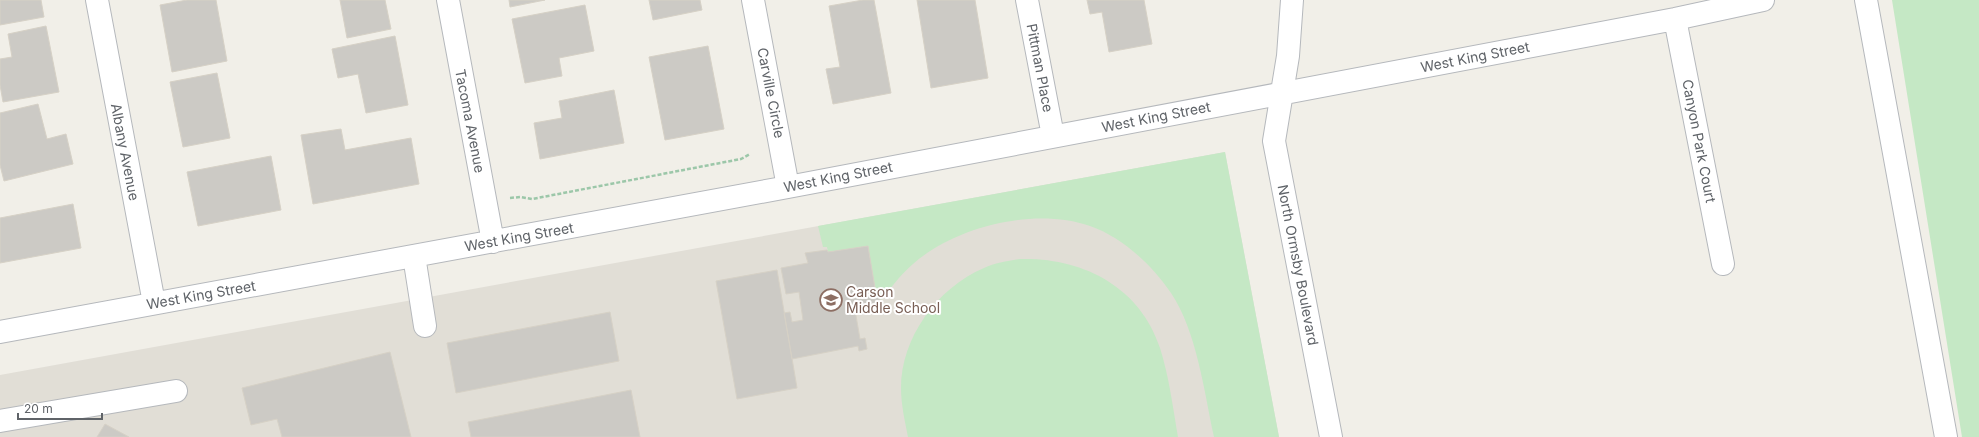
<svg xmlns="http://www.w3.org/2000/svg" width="1979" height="437" font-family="Inter,sans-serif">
	<rect width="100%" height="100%" fill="#f1efe8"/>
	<path fill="#e1ded6" d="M1225,152L1279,437H0V375Z"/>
	<path fill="#c5e8c5" d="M1892,0H1979V437H1962Z
		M1225,152L1279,437H1214C1204,391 1197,332 1171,293C1152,265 1122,237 1090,226C1035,207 956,226 913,264C901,274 891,288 881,300L880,293L876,294L868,246L828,252L827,247H823L818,226Z
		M1020,259C1081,257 1140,286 1160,348C1169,376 1173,408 1178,437H908C905,421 901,405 901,388C901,338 937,288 984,268C995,263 1008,261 1020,259Z"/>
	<path fill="#cccac5" stroke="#d6d1c6" d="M0,0H41L44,17L0,25Z
		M187,0H216L227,61L172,72L160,5Z
		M340,0H385L391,29L347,38Z
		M509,0H545L510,7Z
		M649,0H700L702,10L653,20Z
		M863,0H874L891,93L833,104L826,69L840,67L829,6Z
		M917,0H975L988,78L931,88Z
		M1087,0H1144L1152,44L1109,52L1102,12L1090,14Z
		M585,5L594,51L559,58L562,76L525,83L512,19Z
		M46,26L59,92L3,102L0,85V59L12,57L8,34Z
		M395,36L408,105L366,113L358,74L338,78L332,49Z
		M708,46L724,129L665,140L649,57Z
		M217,73L230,138L183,147L170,82Z
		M614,90L624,143L540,159L534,123L562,118L559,101Z
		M38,104L47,139L66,134L73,164L4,181L0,165V113Z
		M341,129L345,150L411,138L419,184L313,204L301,135Z
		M271,156L281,210L198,226L187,172Z
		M73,204L81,248L0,263V218Z
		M868,246L876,294L879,293L881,306L855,310L860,339L865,338L867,349L859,351L858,346L792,359L784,313L790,312L792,322L803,320L799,292L786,294L781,268L808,263L805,253L827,250L828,252Z
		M777,270L797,388L737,399L716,281Z
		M610,312L619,361L456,393L447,343Z
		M390,352L411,437H282L277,419L251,425L242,388Z
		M631,390L640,437H471L468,422Z
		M105,424L129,437H97Z"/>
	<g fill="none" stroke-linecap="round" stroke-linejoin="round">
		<g stroke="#b5b8bc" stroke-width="24">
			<path id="minor" d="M97,0L154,303
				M448,0L493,242
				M753,0L788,187
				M1027,0L1053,136
				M1292,0L1288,56L1274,141L1331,437
				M1866,0L1946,437
				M1675,19L1723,264
				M414,256L425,326
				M0,332L788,187L1675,19L1763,0
				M0,421L176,391"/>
		</g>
		<path stroke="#9cc7a9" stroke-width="2.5" stroke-dasharray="4 2" stroke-linecap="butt" d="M510,198L520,197L532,199L741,159L750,154"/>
		<use href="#minor" stroke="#fff" stroke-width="22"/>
	</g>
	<defs>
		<g id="school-ring" transform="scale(1.15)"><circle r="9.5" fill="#fff" stroke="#8d6e63" stroke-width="1.5"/><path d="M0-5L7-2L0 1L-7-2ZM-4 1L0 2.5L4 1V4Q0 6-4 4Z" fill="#8d6e63"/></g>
	</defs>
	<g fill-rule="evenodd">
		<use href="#school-ring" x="831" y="300"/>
	</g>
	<g text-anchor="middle" stroke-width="4" stroke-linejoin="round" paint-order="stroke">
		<g font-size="14" fill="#5f6368" stroke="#fff">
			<text transform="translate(1475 57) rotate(-11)" y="5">West King Street</text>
			<text transform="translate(1040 68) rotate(79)" y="5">Pittman Place</text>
			<text transform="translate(771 93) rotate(79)" y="5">Carville Circle</text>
			<text transform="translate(1156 117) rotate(-11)" y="5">West King Street</text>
			<text transform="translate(470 121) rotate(79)" y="5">Tacoma Avenue</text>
			<text transform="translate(1699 141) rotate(79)" y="5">Canyon Park Court</text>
			<text transform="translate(125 152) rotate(79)" y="5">Albany Avenue</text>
			<text transform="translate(838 177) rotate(-11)" y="5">West King Street</text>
			<text transform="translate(519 237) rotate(-10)" y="5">West King Street</text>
			<text transform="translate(1298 265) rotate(79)" y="5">North Ormsby Boulevard</text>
			<text transform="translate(201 295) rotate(-10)" y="5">West King Street</text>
		</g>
		<g font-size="14" fill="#785e54" stroke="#fff" text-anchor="start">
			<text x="846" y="297">Carson<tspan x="846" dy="16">Middle School</tspan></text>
		</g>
	</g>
	<path d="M18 413v6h84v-6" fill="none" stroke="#5f6368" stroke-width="2"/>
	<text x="24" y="413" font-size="12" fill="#5f6368" stroke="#ffffff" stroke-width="3" paint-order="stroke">20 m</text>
</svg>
